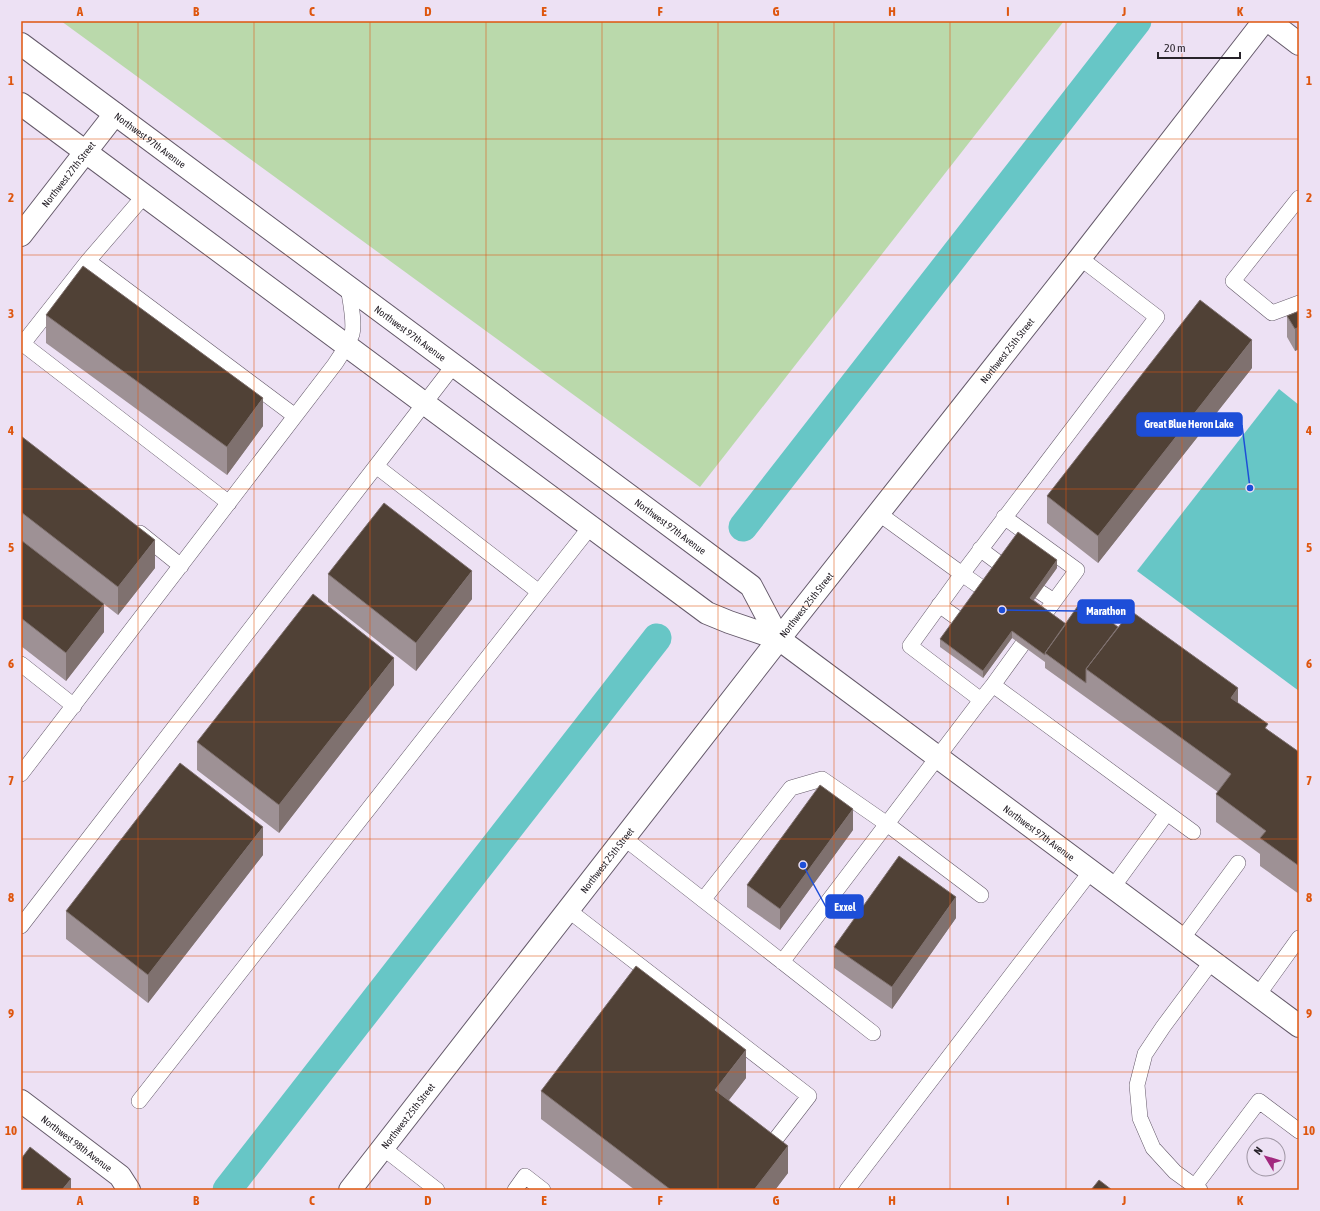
<svg xmlns="http://www.w3.org/2000/svg" width="1320" height="1211" font-family="'Asap Condensed',sans-serif">
	<rect width="100%" height="100%" fill="#ede1f4"/>
	<path fill="#bad9ab" d="M61,21H1064L700,487Z"/>
	<path fill="#67c6c6" d="M1279,389L1299,405V691L1137,571Z"/>
	<g fill="none" stroke-linecap="round" stroke-linejoin="round">
		<path stroke="#67c6c6" stroke-width="29" d="M743,527L1137,21
			M227,1190L657,638"/>
		<g stroke="#655a6a" stroke-width="16">
			<path id="service" d="M1299,198L1233,281L1272,313L1299,303
				M88,261L295,416
				M23,344L229,503
				M21,346L88,261L144,196
				M878,513L962,574L1157,317L1080,258
				M1004,517L1077,570L1044,615
				M140,533L181,566
				M980,549L1000,564
				M539,592L591,526
				M1040,592L1054,601
				M939,605L960,620
				M21,664L74,706
				M993,685L1022,645
				M981,700L993,685L1193,832
				M21,774L335,364C341,355 348,345 352,334C355,322 350,300 348,287
				M624,838L873,1033
				M1113,887L1167,813
				M703,900L791,788L822,779L887,824L981,895
				M568,910L809,1096L775,1140
				M21,926L454,365
				M1182,939L1238,863
				M782,962L981,700L910,646L962,574L982,588
				M1258,995L1299,938
				M139,1101L539,592L376,466
				M383,1148L437,1190
				M1195,1186L1259,1101L1299,1131
				M515,1190L525,1176L543,1190
				M847,1190L1091,871
				M1200,1190L1175,1172L1153,1148L1140,1118L1137,1085L1145,1054L1163,1027L1212,961"/>
		</g>
		<g stroke="#655a6a" stroke-width="24">
			<g id="minor">
				<path d="M1269,21L1299,44"/>
				<path id="s1" d="M21,235L115,114"/>
				<path id="s2" d="M21,1101L120,1176L129,1190"/>
			</g>
		</g>
		<g stroke="#655a6a" stroke-width="24">
			<g id="tertiary">
				<path id="s3" d="M21,44L751,586L779,639"/>
				<path id="s4" d="M21,104L707,613L729,622L779,639L1299,1026"/>
			</g>
		</g>
		<g stroke="#655a6a" stroke-width="24">
			<g id="secondary">
				<path id="s5" d="M350,1190L779,639L1080,258L1264,21"/>
			</g>
		</g>
		<use href="#service" stroke="#fff" stroke-width="15"/>
		<use href="#minor" stroke="#fff" stroke-width="22"/>
		<use href="#tertiary" stroke="#fff" stroke-width="22"/>
		<use href="#secondary" stroke="#fff" stroke-width="22"/>
	</g>
	<path fill="#9e9195" d="M1299,311V349L1295,351L1287,337V316Z
		M46,315L263,426L227,475L46,343Z
		M1252,368L1098,563L1047,523V496Z
		M21,436L155,568L118,615L104,604V632L66,681L21,646Z
		M1057,568L1034,600L1066,624L1118,627L1238,703L1268,730L1299,752V894L1260,866V854L1216,822V794L1218,792L1045,668V662L1012,638L983,678L940,647V639Z
		M328,574L472,599L416,671L328,602Z
		M394,685L279,833L197,770V742Z
		M853,830L780,930L747,907V885Z
		M263,855L148,1003L66,939V911Z
		M956,918L892,1009L834,968V947Z
		M746,1078L729,1100L788,1173L775,1190H635L541,1119V1091Z"/>
	<path fill="#7f716f" d="M1299,327V349L1295,351V329Z
		M1252,340V368L1098,563V536Z
		M263,398V426L227,475V447Z
		M155,540V568L118,615V587Z
		M1057,560V568L1030,605V598Z
		M472,571V599L416,671V643Z
		M104,604V632L66,681V653Z
		M1012,631V638L983,678V671Z
		M394,658V685L279,833V805Z
		M1238,688V716L1231,698Z
		M853,809V830L780,930V909Z
		M263,827V855L148,1003V975Z
		M956,897V918L892,1009V987Z
		M746,1050V1078L715,1118V1090Z
		M788,1146V1173L775,1190H754Z
		M71,1179V1190H62Z"/>
	<path fill="#504136" stroke="#7f716f" d="M83,266L263,398L227,447L46,315Z
		M1200,300L1252,340L1098,536L1047,496Z
		M1299,311V327L1295,329L1287,316Z
		M21,436L155,540L118,587L21,512Z
		M384,503L472,571L416,643L328,574Z
		M1018,532L1057,560L1030,598L1066,624L1045,653V655L1012,631L983,671L940,639Z
		M21,540L104,604L66,653L21,618Z
		M313,594L394,658L279,805L197,742Z
		M1082,600L1118,627L1086,669V683L1045,653Z
		M1131,611L1238,688L1231,698L1268,724L1265,728L1299,752V866L1260,838L1266,831L1216,794L1231,774L1086,669Z
		M180,763L263,827L148,975L66,911Z
		M820,785L853,809L780,909L747,885Z
		M899,856L956,897L892,987L834,947Z
		M636,966L746,1050L715,1090L788,1146L754,1190H671L541,1091Z
		M30,1147L71,1179L62,1190H21V1159Z
		M1099,1180L1112,1190H1091Z"/>
	<path fill="none" stroke="#de560e" stroke-width="1" stroke-opacity="0.55" d="M138,21V1190M254,21V1190M370,21V1190M486,21V1190M602,21V1190M718,21V1190M834,21V1190M950,21V1190M1066,21V1190M1182,21V1190M21,139H1299M21,255H1299M21,372H1299M21,489H1299M21,606H1299M21,722H1299M21,839H1299M21,956H1299M21,1072H1299"/>
	<g text-anchor="middle" stroke-width="4" stroke-linejoin="round" paint-order="stroke">
		<g font-size="10" fill="#28232a" stroke="#ede1f4">
			<text dy="4" stroke="none"><textPath href="#s3" startOffset="161">Northwest 97th Avenue</textPath></text>
			<text dy="4" stroke="none"><textPath href="#s1" startOffset="77">Northwest 27th Street</textPath></text>
			<text dy="4" stroke="none"><textPath href="#s3" startOffset="485">Northwest 97th Avenue</textPath></text>
			<text dy="4" stroke="none"><textPath href="#s5" startOffset="1066">Northwest 25th Street</textPath></text>
			<text dy="4" stroke="none"><textPath href="#s3" startOffset="809">Northwest 97th Avenue</textPath></text>
			<text dy="4" stroke="none"><textPath href="#s5" startOffset="742">Northwest 25th Street</textPath></text>
			<text dy="4" stroke="none"><textPath href="#s4" startOffset="1255">Northwest 97th Avenue</textPath></text>
			<text dy="4" stroke="none"><textPath href="#s5" startOffset="418">Northwest 25th Street</textPath></text>
			<text dy="4" stroke="none"><textPath href="#s5" startOffset="94">Northwest 25th Street</textPath></text>
			<text dy="4" stroke="none"><textPath href="#s2" startOffset="70">Northwest 98th Avenue</textPath></text>
		</g>
	</g>
	<path fill="none" stroke="#1d4ed8" stroke-width="1.5" d="M1250 488L1242 425M1002 610L1078 611M803 865L826 907"/>
	<g fill="#1d4ed8" stroke="#ede1f4" stroke-width="1.5">
		<circle cx="1250" cy="488" r="4"/>
		<circle cx="1002" cy="610" r="4"/>
		<circle cx="803" cy="865" r="4"/>
	</g>
	<g fill="#1d4ed8" stroke="#1d4ed8" stroke-width="1.5">
		<rect x="1137" y="413" width="105" height="23" rx="4"/>
		<rect x="1078" y="600" width="56" height="23" rx="4"/>
		<rect x="826" y="895" width="37" height="23" rx="4"/>
	</g>
	<g font-size="11" text-anchor="middle" font-weight="bold" fill="#fff">
		<text x="1189" y="428">Great Blue Heron Lake</text>
		<text x="1106" y="615">Marathon</text>
		<text x="845" y="911">Exxel</text>
	</g>
	<rect width="1320" height="1211" fill="none" stroke="#ede1f4" stroke-width="44"/>
	<g transform="translate(1266 1157) rotate(308)"><circle r="19" fill="#ede1f4" stroke="#9e95a3"/>
	<path d="M0-3L7 15L0 10L-7 15Z" fill="#a2297f"/>
	<text y="-6" font-size="11" font-weight="bold" text-anchor="middle" fill="#28232a">N</text>
	</g>
	<path d="M1158 52v6h82v-6" fill="none" stroke="#28232a" stroke-width="2"/>
	<text x="1164" y="52" font-size="12" fill="#28232a" stroke="#ede1f4" stroke-width="3" paint-order="stroke">20 m</text>
	<rect x="22" y="22" width="1276" height="1167" fill="none" stroke="#de560e" stroke-width="1.5"/>
	<g font-size="13" text-anchor="middle" font-weight="bold" fill="#de560e">
		<text x="80" y="16">A</text>
		<text x="196" y="16">B</text>
		<text x="312" y="16">C</text>
		<text x="428" y="16">D</text>
		<text x="544" y="16">E</text>
		<text x="660" y="16">F</text>
		<text x="776" y="16">G</text>
		<text x="892" y="16">H</text>
		<text x="1008" y="16">I</text>
		<text x="1124" y="16">J</text>
		<text x="1240" y="16">K</text>
		<text x="11" y="85">1</text>
		<text x="1309" y="85">1</text>
		<text x="11" y="202">2</text>
		<text x="1309" y="202">2</text>
		<text x="11" y="318">3</text>
		<text x="1309" y="318">3</text>
		<text x="11" y="435">4</text>
		<text x="1309" y="435">4</text>
		<text x="11" y="552">5</text>
		<text x="1309" y="552">5</text>
		<text x="11" y="668">6</text>
		<text x="1309" y="668">6</text>
		<text x="11" y="785">7</text>
		<text x="1309" y="785">7</text>
		<text x="11" y="902">8</text>
		<text x="1309" y="902">8</text>
		<text x="11" y="1018">9</text>
		<text x="1309" y="1018">9</text>
		<text x="11" y="1135">10</text>
		<text x="1309" y="1135">10</text>
		<text x="80" y="1205">A</text>
		<text x="196" y="1205">B</text>
		<text x="312" y="1205">C</text>
		<text x="428" y="1205">D</text>
		<text x="544" y="1205">E</text>
		<text x="660" y="1205">F</text>
		<text x="776" y="1205">G</text>
		<text x="892" y="1205">H</text>
		<text x="1008" y="1205">I</text>
		<text x="1124" y="1205">J</text>
		<text x="1240" y="1205">K</text>
	</g>
</svg>
